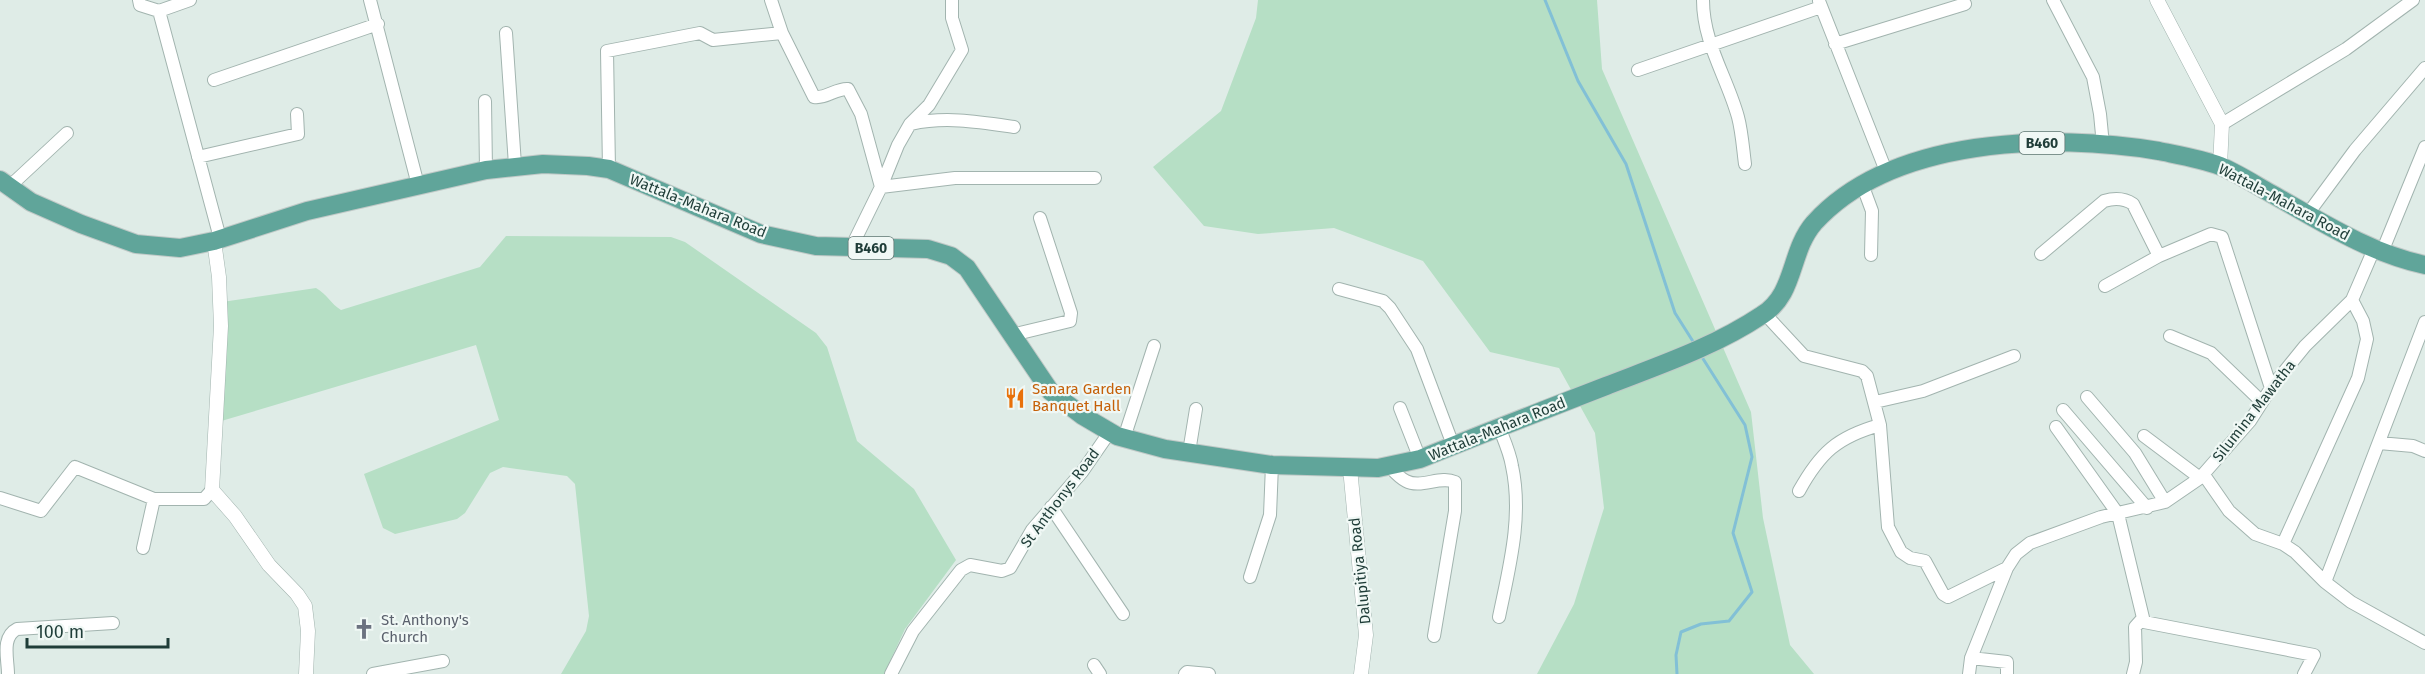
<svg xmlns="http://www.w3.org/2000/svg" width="2425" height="674" font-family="'Fira Sans',sans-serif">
	<rect width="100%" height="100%" fill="#dfece7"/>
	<path fill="#b6dfc5" d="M1258,0H1597L1602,69L1751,412L1763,518L1790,645L1814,674H1537L1574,604L1604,508L1595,433L1559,368L1490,352L1423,261L1334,228L1258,234L1204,226L1153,167L1221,111L1256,18Z
		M506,236L671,237L685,242L816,333L827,347L857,441L914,489L956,560L905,629L884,674H561L586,631L589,616L575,484L567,476L503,467L490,473L465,513L457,519L395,534L383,528L364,474L499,420L476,345L218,422L222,302L316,288C327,294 331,304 341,310L480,267Z"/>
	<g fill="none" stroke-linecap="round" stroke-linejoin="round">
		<path stroke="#82c0d6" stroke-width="3" d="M1545,0L1578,81L1626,164L1675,313L1694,343
			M1677,674L1676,655L1681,632L1701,624L1729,621L1752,592L1733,533L1752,457L1745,425L1700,354"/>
		<g stroke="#a2b4af" stroke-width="14">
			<path id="minor" d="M139,0L140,5L159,11
				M190,0L159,11L220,238
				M370,0L418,185
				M771,0L782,33L814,97C826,99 836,88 848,89L861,114L881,187L851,248
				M952,0V18L962,50L929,105L910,124L898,145L881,187L955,178H1095
				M1703,0C1703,43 1727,77 1738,117C1742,132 1743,149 1745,164
				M2053,0L2093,77L2100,114L2103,145
				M1819,1L1886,171
				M506,33L515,165
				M1835,44L1965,4
				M1638,70L1821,7
				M214,80L378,24
				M485,101L486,170
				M911,124C945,116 980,122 1014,127
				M2222,124L2346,49L2413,0
				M198,157L298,134L297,114
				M609,169L607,51L700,33L713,40L782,33
				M1862,184L1872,211L1871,255
				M9,187L67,133
				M2307,215L2355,150L2425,68
				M2382,252L2425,147
				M2041,254L2104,201C2114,198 2124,198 2133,204L2159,256L2211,234L2222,237L2271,388
				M2105,286L2159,256
				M1339,289L1383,301L1390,308L1417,349L1453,445
				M1765,314L1804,356L1862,371L1867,376L1880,425L1888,527L1901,552L1910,558L1925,561L1943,594L1948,597L2007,568L2016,554L2030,543L2101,517L2165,502L2200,478L2250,421L2271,388L2305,346L2352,300L2374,249
				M1012,335L1070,321L1071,313L1040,218
				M2170,336L2211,353L2262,402
				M2087,397L2135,453L2165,502
				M1875,402L1923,391L2014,356
				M1400,408L1420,459
				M2063,410L2147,508
				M2056,427L2118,514L2144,622L2314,655L2304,674
				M2144,436L2200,478
				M1124,438L1154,346
				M2379,443L2413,446L2425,451
				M1189,452L1196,409
				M1387,464C1392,469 1399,478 1406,481C1421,489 1440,475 1455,482V511L1434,636
				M2204,475L2229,511L2255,534L2283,544L2295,552L2325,582L2425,322
				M1799,491C1820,453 1837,437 1880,425
				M0,498L41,511L75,467L154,499H204L212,490
				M1051,507L1123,614
				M2283,544L2358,378L2367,339L2363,321L2352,300
				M143,548L154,499
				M1250,577L1270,515L1272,465
				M2325,582L2351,602L2425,643
				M1499,617C1509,568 1523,517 1512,466C1510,453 1504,440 1499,427
				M1971,658L2007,662V674
				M1094,665L1100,674
				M8,674C8,659 1,637 17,629L113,623
				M373,674L443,661
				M891,674L913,631L961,570L970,565L1002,571L1010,568L1032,530L1082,472L1109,433
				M1185,674L1187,672L1209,674
				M1969,674L1971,658L2007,568
				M2133,674L2136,662L2135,627L2143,618"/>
		</g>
		<g stroke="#a2b4af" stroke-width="15">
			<path id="tertiary" d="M2157,0L2222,124L2220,166
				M214,241L219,277L221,326L212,490L235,516L269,565L297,594L305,606L308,631L306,674
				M1350,468L1366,635L1361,674"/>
		</g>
		<g stroke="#c0c9c7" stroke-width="20">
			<path id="primary" d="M0,180L31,202L81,224L136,244L180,248L214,241L307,211L486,170L543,164L588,166L609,169L761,234L816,246L928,249L951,256L967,268L1050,391L1083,416L1117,436L1165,449L1272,465L1378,468L1420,459C1482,434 1544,410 1606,386C1660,365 1714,347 1762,315C1796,294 1789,252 1814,223C1892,137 2051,133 2159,151C2178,155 2202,159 2220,166C2237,173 2254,184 2270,193C2320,221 2369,253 2425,265"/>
		</g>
		<use href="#minor" stroke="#fff" stroke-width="12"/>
		<use href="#tertiary" stroke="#fff" stroke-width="14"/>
		<use href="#primary" stroke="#60a59a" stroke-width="18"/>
	</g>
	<defs>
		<g id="restaurant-bare" transform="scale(1.62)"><path d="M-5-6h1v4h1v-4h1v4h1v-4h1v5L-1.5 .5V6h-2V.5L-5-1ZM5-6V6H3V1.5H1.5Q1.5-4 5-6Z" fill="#e8710a" stroke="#f0f8f5" stroke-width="2.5" paint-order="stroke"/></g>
		<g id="church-bare" transform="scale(1.62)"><path d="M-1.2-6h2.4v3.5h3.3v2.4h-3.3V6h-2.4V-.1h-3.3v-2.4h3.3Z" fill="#6b7280" stroke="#f0f8f5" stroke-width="2.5" paint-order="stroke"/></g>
	</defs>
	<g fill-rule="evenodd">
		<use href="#restaurant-bare" x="1015" y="398"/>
		<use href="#church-bare" x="364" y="629"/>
	</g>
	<g text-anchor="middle" stroke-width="4.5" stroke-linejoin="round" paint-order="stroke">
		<g fill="#f0f8f5" stroke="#5e7571" stroke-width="1.5">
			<rect x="2019.5" y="132" width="45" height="22" rx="4.5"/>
			<rect x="848.5" y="237" width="45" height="22" rx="4.5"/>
		</g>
		<g font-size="14" font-weight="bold" fill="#1f3d38">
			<text x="2042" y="148">B460</text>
			<text x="871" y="253">B460</text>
		</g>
		<g font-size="15" fill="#1f3d38" stroke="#f0f8f5">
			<text transform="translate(2284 202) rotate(28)" y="5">Wattala-Mahara Road</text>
			<text transform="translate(698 206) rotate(22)" y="5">Wattala-Mahara Road</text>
			<text transform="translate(2254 411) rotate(-52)" y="5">Silumina Mawatha</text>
			<text transform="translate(1497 429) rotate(-22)" y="5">Wattala-Mahara Road</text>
			<text transform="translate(1060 498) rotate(-53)" y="5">St Anthonys Road</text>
			<text transform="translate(1360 571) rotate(-96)" y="5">Dalupitiya Road</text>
		</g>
		<g font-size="15" fill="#c56008" stroke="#f0f8f5" text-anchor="start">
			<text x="1032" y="394">Sanara Garden<tspan x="1032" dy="17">Banquet Hall</tspan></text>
		</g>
		<g font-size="15" fill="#5b616d" stroke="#f0f8f5" text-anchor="start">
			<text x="381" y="625">St. Anthony's<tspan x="381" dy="17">Church</tspan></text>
		</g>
	</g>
	<path d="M27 638v9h141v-9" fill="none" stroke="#1f3d38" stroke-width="3"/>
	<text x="36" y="638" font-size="18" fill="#1f3d38" stroke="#f0f8f5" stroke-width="4.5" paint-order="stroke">100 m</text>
</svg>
